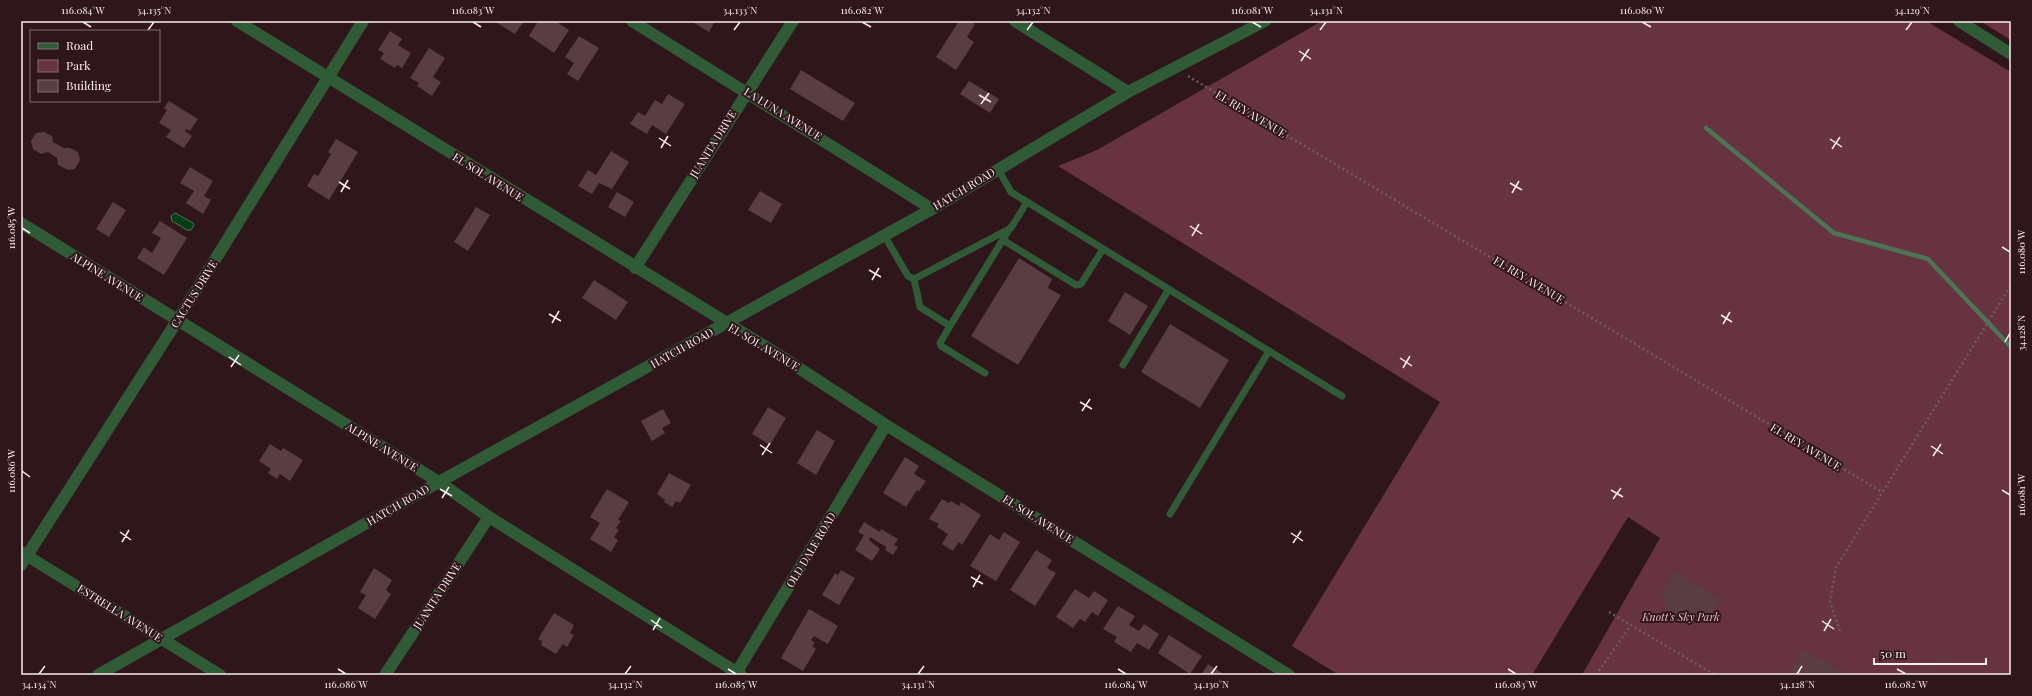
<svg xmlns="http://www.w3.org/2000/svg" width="2032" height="696" font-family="'Playfair Display',serif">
	<rect width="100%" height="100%" fill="#2e161b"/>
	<path fill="#673340" d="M1322,21H1926L2011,72V675H1582L1660,538L1628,517L1532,675H1339L1292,646L1440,402L1058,166L1097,150Z
		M1980,21H2011V40Z"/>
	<path fill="#003f13" stroke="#4c7455" d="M175,213L193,223L194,225L191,230H187L172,221L171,216Z"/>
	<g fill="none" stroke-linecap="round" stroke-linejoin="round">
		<path stroke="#4c7455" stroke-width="4.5" d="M1706,128L1834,233L1928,259L2011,347"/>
	</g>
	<path fill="#593d43" d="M494,21H524L515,34Z
		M538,21H548L551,23L555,21L569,30L554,53L529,36Z
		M691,21H715L709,32Z
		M959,21H971L975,24L967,37L974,42L956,70L936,57Z
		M390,31L402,39L398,45L411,53L402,68L397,65L395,68L380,59L384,53L378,50Z
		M579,36L599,48L578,81L567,74L574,63L565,57Z
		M429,48L445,58L433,77L441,82L432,96L417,86L419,83L410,78Z
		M801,70L855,103L843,121L790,89Z
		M969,81L999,99L990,113L960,94Z
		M668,94L685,104L666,134L652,125L647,134L630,124L638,112L645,116L655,100L662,104Z
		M169,101L198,119L190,131L186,129L185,131L192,136L184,148L166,137L171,130L159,123L167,110L164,108Z
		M44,132L52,136L53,142L64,148H70L78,152L80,160L75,169L68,170L58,165L57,158L48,152L41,154L33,149L31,141L36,133Z
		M336,139L358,152L329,200L307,186L314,174L318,176L331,154L328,152Z
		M611,151L629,162L612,189L599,183L592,194L578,186L588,170L596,175Z
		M190,167L213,181L204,196L211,200L203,214L186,203L194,191L180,183Z
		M760,191L782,204L771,223L748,210Z
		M617,192L634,202L625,217L608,207Z
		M113,202L126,210L109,237L96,229Z
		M476,207L490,215L468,251L454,242Z
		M160,221L187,238L164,275L137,258L144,247L152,253L161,238L152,233Z
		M1019,258L1052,279L1048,288L1061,295L1018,365L971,336Z
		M594,280L628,302L616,320L582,298Z
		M1125,292L1148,306L1130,335L1108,321Z
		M1170,324L1229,360L1200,408L1141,372Z
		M768,407L786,418L770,445L752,434Z
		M663,409L671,423L662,428L665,433L652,441L641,421Z
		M817,430L835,441L816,475L797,463Z
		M270,444L281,451L283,448L303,460L290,481L280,474L277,479L268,473L271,469L259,461Z
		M905,457L919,466L914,474L926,481L919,491L917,490L906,507L883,493Z
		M669,473L691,485L680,503L676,501L672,507L664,502L665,500L657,494Z
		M607,489L629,502L618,520L621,521L616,528L619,530L614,537L618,540L611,552L590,539L600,523L590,517Z
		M942,499L949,503L951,501L959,506L961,502L981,515L962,545L959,542L953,551L942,544L948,534L937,527L939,524L929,519Z
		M864,522L880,532L881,529L898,539L894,545L898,547L893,555L885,550L886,547L870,537L869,540L880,549L872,561L855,550L864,535L858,532Z
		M1004,532L1020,542L996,581L970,566L990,534L999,540Z
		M1036,550L1052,560L1047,568L1056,573L1035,606L1010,590Z
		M374,568L392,580L386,590L391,594L375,619L358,608L366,595L360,592Z
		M841,570L855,578L839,605L822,595L835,573L838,575Z
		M1674,571L1721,599L1707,623L1684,610L1679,617L1663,607L1667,599L1660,595Z
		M1075,589L1089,598L1094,591L1108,600L1098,616L1092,612L1085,622L1080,619L1073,628L1056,617Z
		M1118,606L1135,616L1129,625L1139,631L1144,624L1159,634L1149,650L1137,643L1131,652L1114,642L1117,637L1103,629Z
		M809,609L838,626L828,644L814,636L811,640L815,643L812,646L816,649L803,671L781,658Z
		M554,613L574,625L570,633L574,635L567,647L563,644L556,654L541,645L542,641L538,639Z
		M1169,635L1202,656L1190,674L1158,653Z
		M1804,649L1848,675H1788Z
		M1208,664L1225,675H1201Z"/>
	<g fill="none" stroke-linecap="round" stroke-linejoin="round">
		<path stroke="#705b5f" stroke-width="2.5" stroke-dasharray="2 3" stroke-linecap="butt" d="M1188,76L1882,492
			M1609,612L1715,675
			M1840,631L1830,602L1836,567L2011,285
			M1596,675L1631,625"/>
		<path stroke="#2f5c36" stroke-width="7" d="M998,169L1011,192L1342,396
			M884,235L908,276L914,279L1011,228L1027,202
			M1003,240L1076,285L1081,284L1103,249
			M914,279L920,307L950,326L1010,228
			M950,326L940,343L941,346L985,373
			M1123,365L1169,289
			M1170,514L1269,351"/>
		<path stroke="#2f5c36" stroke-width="12" d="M237,21L779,355L886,425L1289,675
			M632,21L932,209
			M1015,21L1128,92
			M1959,21L2011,54
			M21,223L439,482L489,517L741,675
			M635,268L793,21
			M21,552L220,675
			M21,565L177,321L363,21
			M385,675L489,517
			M735,675L886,425"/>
		<path stroke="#2f5c36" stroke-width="12" d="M98,675L439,482L932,209L1128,92L1265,21"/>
	</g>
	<path fill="none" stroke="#fdeef0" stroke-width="1.5" d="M83,22L91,27M473,22L481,27M862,22L871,27M1252,22L1261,27M1642,22L1651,27M148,30L154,22M734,30L740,22M1027,30L1033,22M1320,30L1326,22M1906,30L1912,22M1299,51L1311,59M1301,61L1309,49M979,95L991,102M981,104L989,93M659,138L671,146M1830,139L1842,147M661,148L668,136M1832,149L1840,137M339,182L350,189M1510,183L1522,190M341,192L348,180M1512,193L1519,181M1190,226L1202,234M22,228L30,233M1192,236L1199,224M2002,247L2010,252M869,270L881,277M872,280L879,268M549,314L561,321M1721,315L1732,322M552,323L559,311M1723,324L1730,312M2005,342L2010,333M229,357L241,365M1400,358L1412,366M231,367L239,355M1403,368L1410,356M1080,402L1092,409M1082,411L1090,399M760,445L772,453M1931,446L1943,454M762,455L770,443M1933,456L1941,444M22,471L30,477M440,489L452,496M1611,490L1623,497M2002,490L2010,495M442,498L449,487M1613,499L1621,488M120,532L131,540M1291,533L1303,541M122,542L129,530M1293,543L1301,531M971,577L983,584M973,587L980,575M651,620L662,628M1822,621L1834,629M653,630L660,618M1824,631L1831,619M338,669L346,674M728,669L736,674M1118,669L1126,674M1508,669L1516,674M1897,669L1906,674M39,674L45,666M625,674L631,666M918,674L924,666M1211,674L1217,666M1797,674L1802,666"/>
	<g text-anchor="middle" stroke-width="4" stroke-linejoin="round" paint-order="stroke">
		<g font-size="11" fill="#fdeef0" stroke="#2e161b">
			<text transform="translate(783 114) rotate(32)" y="4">LA LUNA AVENUE</text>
			<text transform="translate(1251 114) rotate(31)" y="4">EL REY AVENUE</text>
			<text transform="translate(713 144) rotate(-58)" y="4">JUANITA DRIVE</text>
			<text transform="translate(488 177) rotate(32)" y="4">EL SOL AVENUE</text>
			<text transform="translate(964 189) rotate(-31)" y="4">HATCH ROAD</text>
			<text transform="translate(107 277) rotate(32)" y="4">ALPINE AVENUE</text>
			<text transform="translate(1529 280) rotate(31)" y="4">EL REY AVENUE</text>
			<text transform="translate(194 294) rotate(-58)" y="4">CACTUS DRIVE</text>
			<text transform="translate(764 347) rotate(31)" y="4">EL SOL AVENUE</text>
			<text transform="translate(682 348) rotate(-29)" y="4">HATCH ROAD</text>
			<text transform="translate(382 447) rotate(32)" y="4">ALPINE AVENUE</text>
			<text transform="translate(1806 447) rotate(31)" y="4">EL REY AVENUE</text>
			<text transform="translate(398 505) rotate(-30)" y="4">HATCH ROAD</text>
			<text transform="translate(1038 519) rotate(32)" y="4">EL SOL AVENUE</text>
			<text transform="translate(811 550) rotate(-59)" y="4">OLD DALE ROAD</text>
			<text transform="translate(437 596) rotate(-57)" y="4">JUANITA DRIVE</text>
			<text transform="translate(120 613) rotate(32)" y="4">ESTRELLA AVENUE</text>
		</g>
		<g font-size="11" font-style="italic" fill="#f0bdc7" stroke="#2e161b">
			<text x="1681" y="621">Knott's Sky Park</text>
		</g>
	</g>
	<rect width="2032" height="696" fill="none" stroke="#2e161b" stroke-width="44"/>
	<rect x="30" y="30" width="130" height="72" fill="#2e161b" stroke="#816c70"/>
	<rect x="38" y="43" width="20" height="6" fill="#2f5c36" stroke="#816c70"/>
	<text x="66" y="50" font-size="12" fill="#fdeef0">Road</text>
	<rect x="38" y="60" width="20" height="12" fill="#673340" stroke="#816c70"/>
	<text x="66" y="70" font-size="12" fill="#fdeef0">Park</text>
	<rect x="38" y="80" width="20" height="12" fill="#593d43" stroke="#816c70"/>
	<text x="66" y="90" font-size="12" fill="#fdeef0">Building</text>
	<path d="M1874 658v6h112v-6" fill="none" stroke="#fdeef0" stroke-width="2"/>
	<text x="1880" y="658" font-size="12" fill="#fdeef0" stroke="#2e161b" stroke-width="3" paint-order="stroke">50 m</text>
	<rect x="22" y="22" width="1988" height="652" fill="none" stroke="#fdeef0" stroke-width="1.5"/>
	<g font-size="10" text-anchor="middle" fill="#fdeef0">
		<text x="83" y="14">116.084°W</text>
		<text x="154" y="14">34.135°N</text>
		<text x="473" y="14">116.083°W</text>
		<text x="740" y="14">34.133°N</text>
		<text x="862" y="14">116.082°W</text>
		<text x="1033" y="14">34.132°N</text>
		<text x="1252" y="14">116.081°W</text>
		<text x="1326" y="14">34.131°N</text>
		<text x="1642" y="14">116.080°W</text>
		<text x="1912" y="14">34.129°N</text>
		<text transform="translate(11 228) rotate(-90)" y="4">116.085°W</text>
		<text transform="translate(2021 252) rotate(-90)" y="4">116.080°W</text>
		<text transform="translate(2021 333) rotate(-90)" y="4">34.128°N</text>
		<text transform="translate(11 471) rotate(-90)" y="4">116.086°W</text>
		<text transform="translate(2021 495) rotate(-90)" y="4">116.081°W</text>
		<text x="39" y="688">34.134°N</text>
		<text x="346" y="688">116.086°W</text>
		<text x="625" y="688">34.132°N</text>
		<text x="736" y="688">116.085°W</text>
		<text x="918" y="688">34.131°N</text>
		<text x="1126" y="688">116.084°W</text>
		<text x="1211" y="688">34.130°N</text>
		<text x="1516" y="688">116.083°W</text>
		<text x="1797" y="688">34.128°N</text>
		<text x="1906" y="688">116.082°W</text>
	</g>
</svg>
